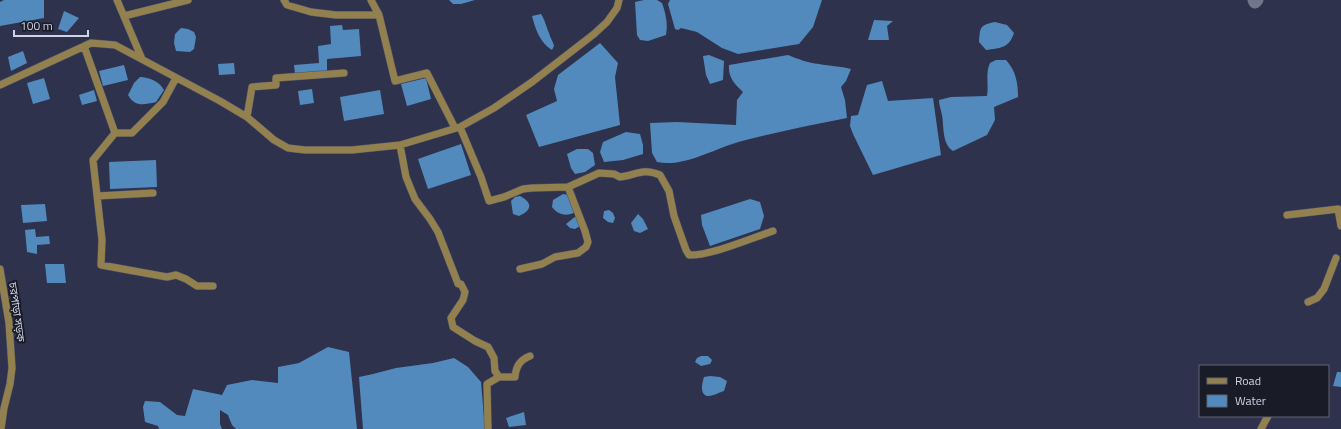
<svg xmlns="http://www.w3.org/2000/svg" width="1341" height="429" font-family="'Titillium Web','Noto Sans Bengali',sans-serif">
	<rect width="100%" height="100%" fill="#2e324c"/>
	<path fill="#538abe" d="M4,0H44V18L0,26V2Z
		M449,0H475L461,4H453Z
		M644,0H657L662,3C666,14 668,24 666,35L648,41L640,40L637,35L635,2Z
		M670,0H822L813,27L799,44L738,54L722,48L697,32L681,28L678,30L675,29L668,4Z
		M64,11L79,18L67,32L58,29Z
		M541,14C545,20 546,26 549,33C550,38 553,41 554,46L552,50C540,43 535,28 532,16Z
		M874,20L893,21L887,26L889,40H868Z
		M995,22L1007,25L1014,33C1009,48 1001,48 986,50L979,42C980,27 980,25 995,22Z
		M342,25L343,30L359,29L361,56L327,59V71L295,74L294,65L319,63L318,46L331,44L330,26Z
		M181,28L188,29L194,32L196,37L194,49L190,52L176,51L174,43L175,34Z
		M600,43L618,63L615,77L620,125L539,147L526,115L557,101L554,89L558,75Z
		M23,51L27,63L11,71L8,57Z
		M709,55L724,61L723,80L710,84L706,75L703,56Z
		M788,55C798,59 808,63 819,64C830,66 840,66 851,69L846,81L841,87L845,100L847,118C812,125 776,132 742,141C715,148 684,168 657,162L652,153L650,123L677,122L736,125L737,100L743,92C735,84 728,78 729,65Z
		M996,60H1006C1016,71 1018,83 1018,97L994,107L995,120L987,135L953,151C942,144 944,127 942,115C941,110 939,105 939,100L951,97L987,96C989,84 985,74 990,63Z
		M234,63L235,74L219,75L218,64Z
		M124,65L128,80L103,86L99,71Z
		M140,77C149,77 160,82 164,90L156,102C143,105 135,107 128,95L134,83Z
		M44,78L50,99L33,104L27,83Z
		M426,78L431,99L407,106L401,84Z
		M882,81L888,101L933,98L941,155L873,175L853,134L850,126L851,116L858,115L867,85Z
		M312,89L314,103L300,105L298,91Z
		M94,90L97,101L82,105L79,95Z
		M380,90L384,114L344,121L340,97Z
		M626,132L640,134L643,145V154L623,160L604,162L600,152L603,142Z
		M461,144L471,175L428,189L418,159Z
		M577,149H588L593,153L595,165L585,172L575,174L571,168L567,154Z
		M156,160L157,187L110,189L109,162Z
		M563,194L569,195L575,212C567,217 558,215 552,207L553,200Z
		M520,196C533,203 532,210 519,216L513,214L511,201L515,197Z
		M750,199L760,202L764,216L760,229L710,246L702,225L701,215Z
		M45,204L47,221L23,223L21,205Z
		M609,210L613,213L615,218L613,223L608,222L603,218L604,211Z
		M638,214L643,219L648,229L640,233L634,231L631,223Z
		M576,216L580,226L575,229L570,228L566,224Z
		M35,229L36,237L49,236L50,244L37,245V254L27,252L25,230Z
		M45,264H64L66,283H47Z
		M328,347L349,352L357,429H236L232,425L228,415L220,410V424L222,429H159L158,426L145,422L143,407L145,401L160,402L177,415L185,416L193,389L222,395L227,385L252,380L278,383V367L299,363Z
		M701,356H708L712,360L710,364L701,366L695,362L697,358Z
		M454,358L468,367L481,382L485,429H363L359,377L373,374L396,368L433,363Z
		M1337,372H1341V387L1333,386Z
		M710,376L720,377L727,381L724,391C720,392 713,396 709,396C699,396 702,383 704,377Z
		M524,412L526,425L509,427L506,418Z"/>
	<g fill="none" stroke-linecap="round" stroke-linejoin="round">
		<path stroke="#72768c" stroke-width="13" d="M1254,0L1255,2L1257,0"/>
		<g stroke="#4b4f67" stroke-width="8">
			<path id="minor" d="M117,0L142,59
				M284,0L287,5L311,12L336,15H379
				M371,0L379,15L395,81L427,73L455,128
				M124,16L188,0
				M84,46L115,133
				M176,78L163,102L132,133H115L93,160L102,240L101,265L167,277L176,275L186,279L197,286H213
				M0,85L91,43L115,45L220,101L247,117L274,140L288,148L305,150H352L400,145L460,127L494,108L532,82L594,34L607,22L617,8L619,0
				M247,117L252,87L276,85V78L344,73
				M460,127L481,177L489,201L504,197L523,189L532,188L568,187L599,173L614,174L620,177C635,176 642,167 660,175L669,191L674,216L686,250L689,255C710,256 752,238 773,231
				M400,145L406,177L415,199L430,219L438,232L457,281L458,284H461L465,292L463,300L451,318L453,327L475,341L488,347L494,358L495,371L499,377
				M97,196L153,193
				M1287,215L1338,209L1341,226
				M0,269L9,323L12,368L10,384L4,408L1,429
				M520,269L542,264L555,257L578,253L586,247L588,242L585,231L568,187
				M1308,302L1317,298L1324,289L1336,258
				M488,429L487,384L499,377H515C516,366 520,360 530,356
				M1261,429L1268,416"/>
		</g>
		<use href="#minor" stroke="#92804f" stroke-width="7"/>
	</g>
	<g text-anchor="middle" stroke-width="4" stroke-linejoin="round" paint-order="stroke">
		<g font-size="11" fill="#d0d3e4" stroke="#191b27">
			<text transform="translate(17 312) rotate(82)" y="4">চরপাড়া সড়ক</text>
		</g>
	</g>
	<rect x="1199" y="365" width="130" height="52" fill="#191b27" stroke="#626573"/>
	<rect x="1207" y="378" width="20" height="6" fill="#92804f" stroke="#626573"/>
	<text x="1235" y="385" font-size="12" fill="#d0d3e4">Road</text>
	<rect x="1207" y="395" width="20" height="12" fill="#538abe" stroke="#626573"/>
	<text x="1235" y="405" font-size="12" fill="#d0d3e4">Water</text>
	<path d="M14 30v6h74v-6" fill="none" stroke="#d0d3e4" stroke-width="2"/>
	<text x="20" y="30" font-size="12" fill="#d0d3e4" stroke="#191b27" stroke-width="3" paint-order="stroke">100 m</text>
</svg>
